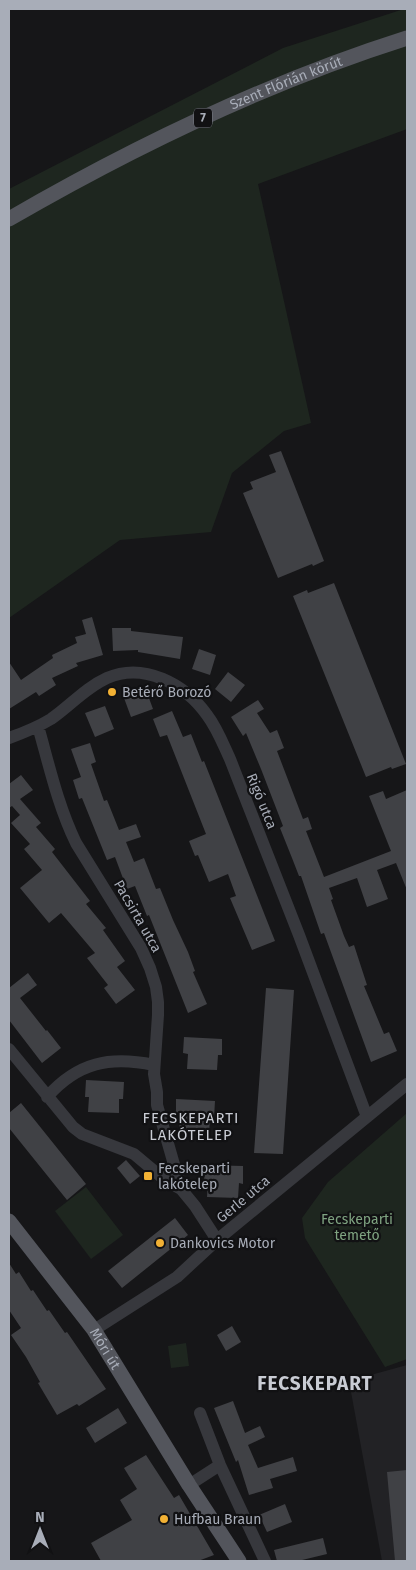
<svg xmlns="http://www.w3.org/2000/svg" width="416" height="1570" font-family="'Fira Sans',sans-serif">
	<rect width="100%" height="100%" fill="#161618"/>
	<path fill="#222225" d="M407,1365V1561H382L349,1381Z"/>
	<path fill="#1e261f" d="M404,9H407V129L258,184L311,423L284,431L232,473L211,532L120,540L9,618V189L283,48Z
		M407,1113V1359L385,1367L305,1238L302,1218L328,1182Z
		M86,1187L123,1235L91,1259L55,1211Z
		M186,1343L189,1366L171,1368L168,1346Z"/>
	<path fill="#404145" d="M281,451L324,561L313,566L312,564L278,578L243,493L253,489L250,482L276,472L269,455Z
		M334,583L406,764L392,769L391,767L366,777L293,596L307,590L308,593Z
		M92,617L103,655L76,663L78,666L52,678L56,685L39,696L36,692L9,709V662L21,680L53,658L52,655L77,643L75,637L86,634L82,620Z
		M112,628H131V631L183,637L180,659L138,652V650L113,651Z
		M199,649L216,655L210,675L192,669Z
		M228,672L245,685L231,702L215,689Z
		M146,690L153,709L131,717L124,698Z
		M258,700L264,709L257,713L270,733L277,730L284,748L277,751L303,819L308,817L312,829L306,831L324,877L391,851L369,796L383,791L386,799L407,790V890L396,863L377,870L388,899L367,907L357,878L329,888L333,899L331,900L344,936L349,947L354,945L367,985L364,986L384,1034L389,1032L397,1051L371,1062L324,933L321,934L301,876H299L292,858L280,828L283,826L261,769L246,733L243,736L231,717Z
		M105,706L114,729L95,737L85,713Z
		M172,711L183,737L191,734L202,762L204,761L275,941L252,950L230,898L236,896L228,874L209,882L198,855L195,856L189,841L206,834L167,735L160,737L153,719Z
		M90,743L96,762L91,764L104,801L107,800L119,830L136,824L141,837L126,842L134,862L144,858L156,889L160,888L173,920L188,952L195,971L193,972L207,1004L188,1013L149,915L147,916L135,886L127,889L115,857L107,860L82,798L79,799L73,780L81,777L71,749Z
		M21,775L33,790L20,799L41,823L36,827L55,849L52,852L90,901L86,904L106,928L103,930L125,961L117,967L135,990L116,1004L104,988L108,985L87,958L95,953L67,920L61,913L49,923L20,888L42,870L24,849L30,844L11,823L20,815L12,806L9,808V784Z
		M28,973L37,985L20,998L46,1031L47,1030L61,1048L42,1063L9,1020V988Z
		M266,988L294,990L283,1154L254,1153Z
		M184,1037L222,1039V1055H218L217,1070L187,1069L188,1054L183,1053Z
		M86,1080L124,1082L123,1099H119V1113L88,1112L89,1097H85Z
		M176,1099L215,1101L214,1118H210L209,1133L179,1131L180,1116H176Z
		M21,1103L86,1184L67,1200L9,1128V1113Z
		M126,1160L140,1176L130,1184L117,1168Z
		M205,1165L243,1166V1184L239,1183L238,1198L207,1197L208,1182H204Z
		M175,1218L188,1235L122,1288L108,1271Z
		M9,1263L16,1274L19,1272L31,1291L33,1290L47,1311L49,1310L65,1333L67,1332L106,1389L79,1406L77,1404L57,1415L38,1383L40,1382L26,1357L11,1335L21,1328L9,1310Z
		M232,1326L241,1342L226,1351L217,1335Z
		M233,1401L245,1433L260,1426L265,1437L248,1445L258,1468L293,1457L297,1471L270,1479L273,1488L249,1495L238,1460L236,1462L214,1408Z
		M118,1408L127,1423L95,1443L86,1428Z
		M146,1455L174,1498L179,1495L214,1555L198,1561H101L91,1543L132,1520L120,1500L137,1489L124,1468Z
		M407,1470V1561H395L387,1472Z
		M285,1504L292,1522L267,1532L259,1515Z
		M323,1538L327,1554L298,1561H277L274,1550Z"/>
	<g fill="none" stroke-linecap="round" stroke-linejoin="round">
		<path stroke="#37383d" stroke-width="12" d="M38,726C49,765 58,806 76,843L141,948L150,968L156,987L158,1002V1015L154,1074L157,1092V1105L181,1189
			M9,738C23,733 38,727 51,719C70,706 85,688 107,678C144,662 185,684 207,715C217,728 223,744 230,759L299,935L367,1117
			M9,1049L73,1127L82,1134L134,1154L165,1180L181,1189L195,1206L217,1240
			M47,1097C78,1062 110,1056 154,1065
			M94,1330L177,1277L217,1240L407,1084
			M200,1413L220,1465L265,1561
			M189,1485L220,1465"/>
		<g stroke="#53555c" stroke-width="15">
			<path id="s1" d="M9,219C135,146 268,82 407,38"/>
			<path id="s2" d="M9,1221L94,1330L189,1485L239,1561"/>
		</g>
	</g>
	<g fill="#f2b134" stroke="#111113" stroke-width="2">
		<circle cx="112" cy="692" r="5"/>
		<rect x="143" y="1171" width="10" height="10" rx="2.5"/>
		<circle cx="160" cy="1243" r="5"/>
		<circle cx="164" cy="1519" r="5"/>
	</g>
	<g text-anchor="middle" stroke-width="4.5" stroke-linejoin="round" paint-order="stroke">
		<rect fill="#111113" stroke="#7b7e86" stroke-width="1" x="194" y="108.5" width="18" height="19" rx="4"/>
		<g font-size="12" font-weight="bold" fill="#a8adb8">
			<text x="203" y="122">7</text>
		</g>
		<g font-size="14" fill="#a8adb8" stroke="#111113">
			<text dy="5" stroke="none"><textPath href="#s1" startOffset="309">Szent Flórián körút</textPath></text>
			<text transform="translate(262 801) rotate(68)" y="5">Rigó utca</text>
			<text transform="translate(138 916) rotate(60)" y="5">Pacsirta utca</text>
			<text transform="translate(243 1199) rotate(-40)" y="5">Gerle utca</text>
			<text dy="5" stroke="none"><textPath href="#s2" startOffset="160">Móri út</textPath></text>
		</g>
		<g font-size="14" fill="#a8adb8" stroke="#111113" text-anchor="start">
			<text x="122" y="697">Betérő Borozó</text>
			<text x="158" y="1173">Fecskeparti<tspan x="158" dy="16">lakótelep</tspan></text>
			<text x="170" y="1248">Dankovics Motor</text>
			<text x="174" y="1524">Hufbau Braun</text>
		</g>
		<g font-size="14" fill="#7fa381" stroke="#111113">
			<text x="357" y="1224">Fecskeparti<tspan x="357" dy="16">temető</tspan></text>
		</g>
		<g font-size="15" letter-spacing="1" fill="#c9ccd4" stroke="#111113">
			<text x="191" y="1123">FECSKEPARTI<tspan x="191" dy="17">LAKÓTELEP</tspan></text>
		</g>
		<g font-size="19" font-weight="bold" letter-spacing="1" fill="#c9ccd4" stroke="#111113">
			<text x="315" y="1390">FECSKEPART</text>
		</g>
	</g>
	<rect width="416" height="1570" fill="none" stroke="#a8adb8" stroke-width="20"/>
	<g transform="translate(40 1530)" stroke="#111113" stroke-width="4" paint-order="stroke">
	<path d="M0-4L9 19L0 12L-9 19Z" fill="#a8adb8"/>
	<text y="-8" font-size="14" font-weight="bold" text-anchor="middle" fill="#a8adb8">N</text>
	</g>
</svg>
